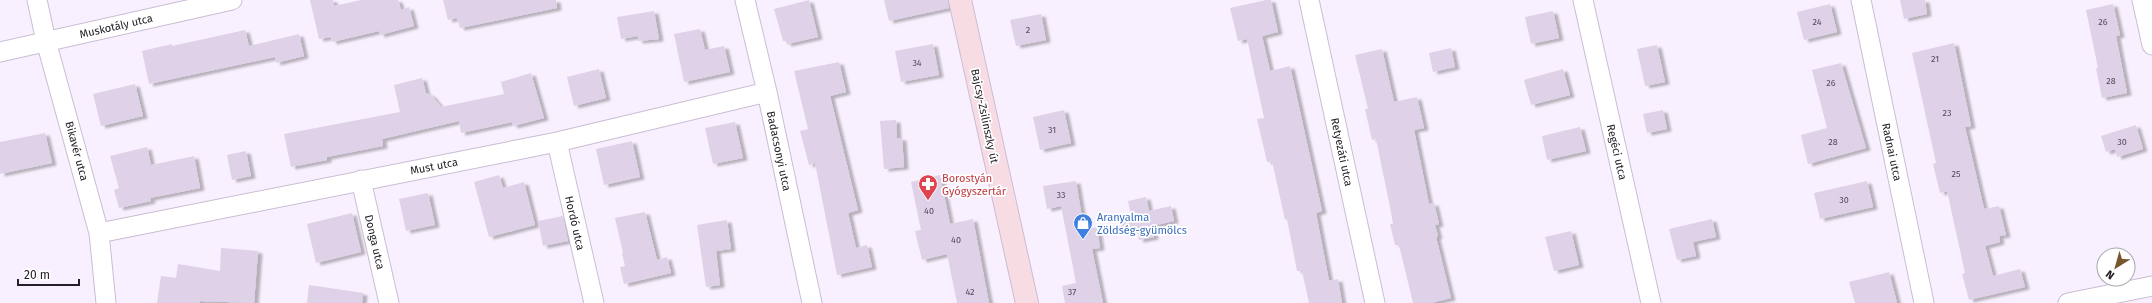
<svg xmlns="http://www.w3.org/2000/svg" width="2152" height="303" font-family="'Fira Sans',sans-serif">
	<defs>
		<filter id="shadow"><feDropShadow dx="4.5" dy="2.5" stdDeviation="1" flood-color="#0004"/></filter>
	</defs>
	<rect width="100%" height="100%" fill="#f8f0fe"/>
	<path fill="#dfd1e8" filter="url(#shadow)" d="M310,0H333L334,6L361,0H398L401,10L409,7L414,26L380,35L379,31L332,42L331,37L319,39Z
		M443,0H556L557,8L460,28L457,18L448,20Z
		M809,0L818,37L787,44L786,41H783L774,9Z
		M884,0H948L949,8L889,21Z
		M1266,0H1271L1278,32L1262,36L1270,71L1290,66L1322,211L1316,213L1329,281L1338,279L1342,303H1309L1302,271H1297L1287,219L1285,220L1272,161L1267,162L1257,119L1264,118L1247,39L1238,41L1230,8Z
		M1900,0H1925L1927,14L1904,19Z
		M1830,4L1837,32L1804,40L1797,12Z
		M2113,4L2120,35L2116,36L2127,93L2102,98L2096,68H2098L2086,10Z
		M654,11L659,39L638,41V36L621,39L617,17Z
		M1553,11L1559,38L1531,44L1525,17Z
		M1041,14L1046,40L1016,46L1010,20Z
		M700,29L705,50L724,46L730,72L684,82L674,34Z
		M245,30L249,46L299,34L304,56L276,63L275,57L149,84L142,51L172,44V46Z
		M1954,43L1971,126L1965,127L1984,209L1999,206L2006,235L1999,236L2000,242L1985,246L1993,276L2020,269L2025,287L1969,300L1962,274L1965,273L1947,191L1940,193L1933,164L1936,163L1912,53Z
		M933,44L939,75L901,82L895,51Z
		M1657,45L1665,82L1645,86L1637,49Z
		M1451,48L1455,67L1433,72L1429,53Z
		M1382,49L1394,102L1417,97L1424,128L1414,130L1429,204L1434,203L1439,224L1435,225L1438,236L1436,237L1451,298L1431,303H1413L1399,245H1395L1390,224H1393L1391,212L1376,139L1372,140L1365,109H1368L1355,55Z
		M839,62L846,92L830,96L858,210L848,213L856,248L867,245L872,267L837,275L815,163L809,165L800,131L808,129L794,71Z
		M1841,63L1866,148L1808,164L1801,135L1827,128L1812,70Z
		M599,69L606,98L574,106L567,77Z
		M1563,69L1570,95L1531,105L1524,80Z
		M531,73L544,118L513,126L512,122L461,133L459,121L382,139L383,146L327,157V160L291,167L284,134L400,112L394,85L422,78L426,93L431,95L441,107L504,94L501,82Z
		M135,84L143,116L101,126L93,94Z
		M1064,110L1071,143L1040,150L1033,117Z
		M1663,110L1667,129L1647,133L1643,114Z
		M896,120L897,138H902L904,167L884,169L880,121Z
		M735,122L743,158L713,164L705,128Z
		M2136,125L2143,149L2117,157L2115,149L2106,152L2101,136Z
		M1580,127L1586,151L1547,160L1542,136Z
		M45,133L52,163L0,174V142Z
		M632,141L640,177L604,185L596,149Z
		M147,147L151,165L194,156L200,188L150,198L151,201L119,208L114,190L119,188L110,156Z
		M246,151L251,176L232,180L227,155Z
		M499,175L503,188L524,182L535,225L489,237L474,182Z
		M940,175L950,224L973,219L989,303H957L947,254L922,260L915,231L921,230L911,182Z
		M1076,181L1084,230L1097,227L1100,248L1092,249L1103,303H1065L1062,286L1076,283L1061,206L1047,209L1043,186Z
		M1867,181L1873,207L1820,219L1814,193Z
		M428,193L435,225L406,231L399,199Z
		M1146,197L1149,211L1171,206L1174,221L1152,226L1154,237L1139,240L1137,230L1123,233L1120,218L1131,215L1128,201Z
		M645,212L657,260L667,257L671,273L624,284L620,267L625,266L622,253H623L615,218Z
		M352,213L361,252L316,263L307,224Z
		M563,216L568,241L543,246L538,221Z
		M1712,219L1716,237L1693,242L1696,256L1677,260L1669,229Z
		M727,220L731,249L716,251L720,285L706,287L697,225Z
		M1571,231L1579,265L1554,271L1545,237Z
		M221,248L258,251L254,303L200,301L199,303H157L161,276L176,278L178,264L220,271Z
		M1889,272L1897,303H1855L1849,282Z
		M309,285L363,293L362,303H307Z"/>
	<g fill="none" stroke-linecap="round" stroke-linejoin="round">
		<g stroke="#cabdd3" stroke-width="21">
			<path id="street" d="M37,0L46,41L99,233L106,303
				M745,0L767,92L812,303
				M1309,0L1375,303
				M1583,0L1651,303
				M1861,0L1924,303
				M2142,0L2152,45
				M0,52L232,0
				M557,142L594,303
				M361,180L389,303
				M99,233L557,142L767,92
				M2068,303L2152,286"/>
		</g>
		<g stroke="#cabdd3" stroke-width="24">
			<path id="secondary" d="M960,0L1027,303"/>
		</g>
		<use href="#street" stroke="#fff" stroke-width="19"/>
		<use href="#secondary" stroke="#f8dce4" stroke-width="22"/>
	</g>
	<defs>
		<g id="pharmacy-pin" transform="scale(1)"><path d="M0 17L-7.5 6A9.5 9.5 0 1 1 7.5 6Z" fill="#e0444e" stroke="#fff"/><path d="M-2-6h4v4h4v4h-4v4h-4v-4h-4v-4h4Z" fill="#fff"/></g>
		<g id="shop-pin" transform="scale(1)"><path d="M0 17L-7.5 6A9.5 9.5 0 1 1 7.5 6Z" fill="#3f7fe0" stroke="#fff"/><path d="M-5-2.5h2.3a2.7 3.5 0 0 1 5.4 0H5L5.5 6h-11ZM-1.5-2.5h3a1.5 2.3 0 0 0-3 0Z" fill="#fff"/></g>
	</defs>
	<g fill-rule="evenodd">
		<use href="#pharmacy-pin" x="928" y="184"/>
		<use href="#shop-pin" x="1083" y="223"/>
	</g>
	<g text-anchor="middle" stroke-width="3.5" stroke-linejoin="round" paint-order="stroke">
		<g font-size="9" fill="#544c58">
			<text x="1817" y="25">24</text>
			<text x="2103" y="25">26</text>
			<text x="1028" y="33">2</text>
			<text x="1935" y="62">21</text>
			<text x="917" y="66">34</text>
			<text x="2111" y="84">28</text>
			<text x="1831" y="86">26</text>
			<text x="1947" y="116">23</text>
			<text x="1052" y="133">31</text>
			<text x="1833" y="145">28</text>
			<text x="2122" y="145">30</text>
			<text x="1956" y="177">25</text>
			<text x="1061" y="198">33</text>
			<text x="1844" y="203">30</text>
			<text x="929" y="214">40</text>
			<text x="956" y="243">40</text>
			<text x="970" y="295">42</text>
			<text x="1072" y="295">37</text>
		</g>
		<g font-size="11" fill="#252028" stroke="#fff">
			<text transform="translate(116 26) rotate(-13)" y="4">Muskotály utca</text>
			<text transform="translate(985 116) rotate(78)" y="4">Bajcsy-Zsilinszky út</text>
			<text transform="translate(77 151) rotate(75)" y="4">Bikavér utca</text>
			<text transform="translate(779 151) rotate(78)" y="4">Badacsonyi utca</text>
			<text transform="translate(1342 152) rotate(78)" y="4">Retyezáti utca</text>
			<text transform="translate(1617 152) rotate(77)" y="4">Regéci utca</text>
			<text transform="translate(1892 152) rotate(78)" y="4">Radnai utca</text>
			<text transform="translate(434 166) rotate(-11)" y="4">Must utca</text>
			<text transform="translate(575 223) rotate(77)" y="4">Hordó utca</text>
			<text transform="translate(375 242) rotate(77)" y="4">Donga utca</text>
		</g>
		<g font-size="11" fill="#be3a42" stroke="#fff" text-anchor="start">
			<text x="942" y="182">Borostyán<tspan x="942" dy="13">Gyógyszertár</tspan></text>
		</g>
		<g font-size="11" fill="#366cbe" stroke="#fff" text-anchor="start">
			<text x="1097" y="221">Aranyalma<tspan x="1097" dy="13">Zöldség-gyümölcs</tspan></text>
		</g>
	</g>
	<g transform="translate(2116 267) rotate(217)"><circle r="19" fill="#ffffff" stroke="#a8a6a9"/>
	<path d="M0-3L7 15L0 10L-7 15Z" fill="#77562d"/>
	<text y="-6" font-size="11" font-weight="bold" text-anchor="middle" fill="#252028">N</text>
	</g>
	<path d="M18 279v6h61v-6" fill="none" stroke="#252028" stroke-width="2"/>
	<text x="24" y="279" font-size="12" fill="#252028" stroke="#ffffff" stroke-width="3" paint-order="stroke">20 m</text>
</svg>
